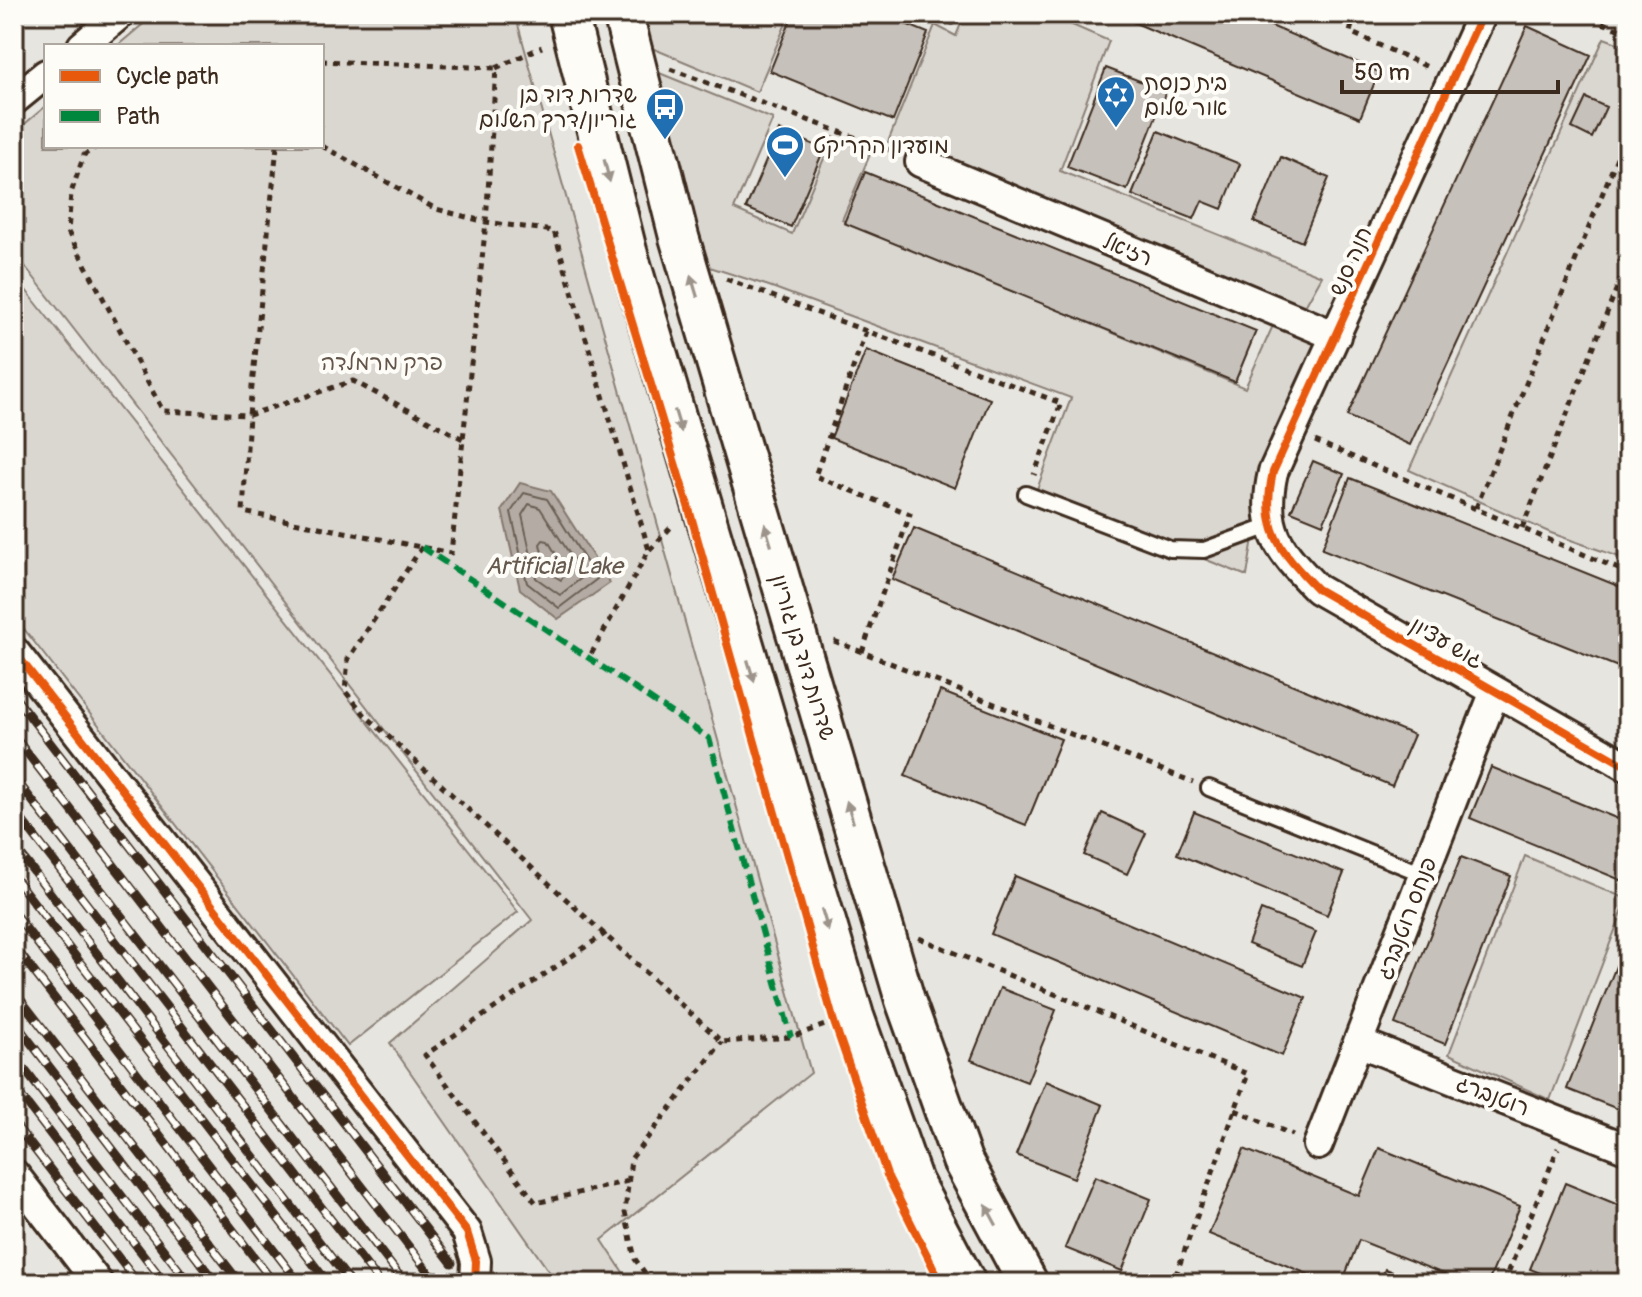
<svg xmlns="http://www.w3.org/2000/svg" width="1642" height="1297" font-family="Pangolin,'Playpen Sans Hebrew',sans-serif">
	<rect width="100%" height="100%" fill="#f5f4ee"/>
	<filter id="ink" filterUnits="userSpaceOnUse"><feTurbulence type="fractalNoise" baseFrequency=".0125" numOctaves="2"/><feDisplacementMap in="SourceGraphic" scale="16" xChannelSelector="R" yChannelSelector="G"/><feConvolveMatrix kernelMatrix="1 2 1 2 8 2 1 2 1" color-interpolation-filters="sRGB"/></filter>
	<g filter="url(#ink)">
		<path fill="#e7e5df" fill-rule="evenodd" d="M14,14H1628V1283H14ZM46,46H322V146H46Z"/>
		<path fill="#dad6d0" stroke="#8a8077" stroke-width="2" d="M155,14H515L811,1073L602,1240L630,1283H557L390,1043L532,920L14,252V133L46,106V146H322V46H117Z
			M644,14H790L757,92L647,46Z
			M965,14H1047L1109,41L1060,171L1322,276L1303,310L888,142L935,25L956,36Z
			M1604,38L1628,47V560L1551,533L1409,470Z
			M647,68L773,119L734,209L792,234L833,137L871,152L842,220L1245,388L1275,321L1321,338L1266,455L1247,576L1036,492L1071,398L769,286L694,262Z
			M14,275L518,912L348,1046L14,616Z
			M1525,856L1627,899L1550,1100L1449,1054Z"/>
		<path fill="#b4aca4" stroke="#84786e" stroke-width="2" d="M520,483L551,491L610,583L558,619L520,589L502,510Z"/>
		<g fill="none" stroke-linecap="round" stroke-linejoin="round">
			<path stroke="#6b5e54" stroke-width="2" d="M524,493L547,499L597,579L559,608L527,583L511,512Z
				M529,504L540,508L584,576L560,595L536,578L522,515Z
				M543,540L548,541L567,572L561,580L546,571L540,544Z"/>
		</g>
		<path fill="#c7c1bb" stroke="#3b2a1e" stroke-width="2" d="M793,14H881L928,33L893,121L770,71Z
			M1114,14H1243L1379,72L1360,118Z
			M1527,26L1591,55L1410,445L1347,416Z
			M1106,68L1166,91L1127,190L1067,167Z
			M1586,98L1606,107L1592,138L1572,128Z
			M779,130L824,149L791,227L746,208Z
			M1158,131L1240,164L1222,209L1202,201L1194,219L1132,195Z
			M1281,157L1329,178L1302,242L1254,222Z
			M865,172L1256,331L1235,382L844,223Z
			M866,350L990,399L955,488L831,438Z
			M1313,461L1344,474L1323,524L1291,511Z
			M1350,478L1628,590V671L1322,549Z
			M914,528L1414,735L1392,786L892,579Z
			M940,691L1061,739L1026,825L905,776Z
			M1491,767L1628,823V883L1470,818Z
			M1194,812L1344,873L1327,915L1177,854Z
			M1102,813L1146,833L1127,874L1084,855Z
			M1461,857L1511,876L1445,1044L1395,1024Z
			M1015,876L1306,998L1282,1056L991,934Z
			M1261,910L1316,932L1302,966L1248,944Z
			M1628,936V1113L1567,1089Z
			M1000,988L1056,1010L1027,1082L971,1060Z
			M1046,1081L1103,1105L1074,1178L1016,1155Z
			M1379,1148L1520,1206L1488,1283H1466L1359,1240L1342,1283H1330L1209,1234L1244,1149L1359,1196Z
			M1095,1176L1151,1199L1122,1271L1065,1248Z
			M1565,1183L1628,1209V1283H1565L1530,1269Z
			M1385,1269L1420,1283H1379Z"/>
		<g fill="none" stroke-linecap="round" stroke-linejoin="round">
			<g stroke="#3b2a1e" stroke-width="20">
				<path id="service" d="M1026,494L1170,549L1204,550L1270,526
					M1209,788L1423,874"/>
			</g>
			<g stroke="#3b2a1e" stroke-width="34">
				<path id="minor" d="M1482,14L1273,472C1260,529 1279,550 1317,589L1628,767
					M82,46L120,14
					M14,100L46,74
					M920,162L1336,336
					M14,651L467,1232L476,1261L475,1283
					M1358,1042L1628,1149
					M1318,1145L1495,691
					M14,1174L98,1283"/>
			</g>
			<g stroke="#3b2a1e" stroke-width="44">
				<path id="secondary" d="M568,14L627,251L854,1016L913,1182L966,1283
					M623,14L679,237L905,1000L962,1160L1028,1283"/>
			</g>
			<path stroke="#3b2a1e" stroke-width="5" stroke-dasharray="6 6" stroke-linecap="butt" d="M928,14L952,23L957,14
				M1355,14L1350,32L1430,68
				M1580,14L1628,33
				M496,68L542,47
				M670,69L897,153
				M98,146L84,155L71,193L68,232L163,411L249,415L353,381L463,439
				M277,146L249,415L243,512L451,553L486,222L496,68L322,61
				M322,146L436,209L486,222L554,231L649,550L589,658
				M1628,260L1622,275L1628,278
				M726,279L1061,403L1034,475
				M1315,441L1628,573
				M1476,508L1628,130
				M1522,528L1622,275
				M422,547L348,659L345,691L365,715L722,1042L791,1037L825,1025
				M650,550L673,525
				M834,641L1193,782
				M862,652L910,514L815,476L866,331
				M606,933L425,1055L536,1203L628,1181
				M919,938L1248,1074L1173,1283
				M1235,1110L1293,1135
				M652,1283L635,1259L625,1212L631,1159L722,1042
				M1504,1283L1558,1148"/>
			<use href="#service" stroke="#fdfcf7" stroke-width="14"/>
			<use href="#minor" stroke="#fdfcf7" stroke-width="28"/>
			<use href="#secondary" stroke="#fdfcf7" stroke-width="38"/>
			<g stroke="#3b2a1e" stroke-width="9">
				<path id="rail" d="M14,696L452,1263
					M14,736L433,1278
					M14,777L405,1283
					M14,810L380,1283
					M14,846L351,1283
					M14,877L328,1283
					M14,913L299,1283
					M14,946L274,1283
					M14,991L240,1283
					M14,1021L216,1283
					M14,1056L189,1283
					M14,1087L165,1283
					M14,1123L138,1283
					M14,1278L18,1283"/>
			</g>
			<use href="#rail" stroke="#fdfcf7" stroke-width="6" stroke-dasharray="18" stroke-linecap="butt"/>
			<path stroke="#00873e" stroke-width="6" stroke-dasharray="12 6" stroke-linecap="butt" d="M422,547L709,738L791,1037"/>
			<g stroke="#fdfcf7" stroke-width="13">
				<path id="cycleway" d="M1482,14L1273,472C1260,529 1279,550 1317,589L1628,767
					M578,145L689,509L834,1022L887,1175L941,1283
					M14,651L467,1232L476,1261L475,1283"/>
			</g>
			<use href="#cycleway" stroke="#e8590c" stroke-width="8"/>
		</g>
		<defs><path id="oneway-solid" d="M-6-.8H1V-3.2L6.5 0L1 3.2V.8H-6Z" transform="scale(2)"/></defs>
		<g fill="#9c938a">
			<use href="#oneway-solid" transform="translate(607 171) rotate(76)"/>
			<use href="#oneway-solid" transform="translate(694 286) rotate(-107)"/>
			<use href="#oneway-solid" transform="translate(678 421) rotate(73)"/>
			<use href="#oneway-solid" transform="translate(768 535) rotate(-107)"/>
			<use href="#oneway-solid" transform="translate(751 671) rotate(73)"/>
			<use href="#oneway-solid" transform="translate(850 812) rotate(-107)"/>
			<use href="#oneway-solid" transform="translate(825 920) rotate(73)"/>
			<use href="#oneway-solid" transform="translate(991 1215) rotate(-118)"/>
		</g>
	</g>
	<defs>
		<g id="synagogue-pin" transform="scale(2)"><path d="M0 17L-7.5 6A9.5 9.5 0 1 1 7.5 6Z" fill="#1f6fb2" stroke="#fdfcf7"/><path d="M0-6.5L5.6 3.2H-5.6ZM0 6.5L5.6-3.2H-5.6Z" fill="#fff"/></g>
		<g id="bus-pin" transform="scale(2)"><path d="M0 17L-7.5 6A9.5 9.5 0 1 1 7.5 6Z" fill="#1f6fb2" stroke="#fdfcf7"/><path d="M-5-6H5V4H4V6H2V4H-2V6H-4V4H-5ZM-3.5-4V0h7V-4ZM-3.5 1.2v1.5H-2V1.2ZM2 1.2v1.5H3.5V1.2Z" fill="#fff"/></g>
		<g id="stadium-pin" transform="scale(2)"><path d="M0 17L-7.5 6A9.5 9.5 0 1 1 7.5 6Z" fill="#1f6fb2" stroke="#fdfcf7"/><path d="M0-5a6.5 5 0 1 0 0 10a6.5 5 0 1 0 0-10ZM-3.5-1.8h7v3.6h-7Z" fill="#fff"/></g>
	</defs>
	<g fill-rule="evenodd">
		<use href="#synagogue-pin" x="1116" y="95"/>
		<use href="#bus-pin" x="665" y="107"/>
		<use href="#stadium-pin" x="785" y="145"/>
	</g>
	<g text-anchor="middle" stroke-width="8" stroke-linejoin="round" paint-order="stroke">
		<g font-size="22" fill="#3b2a1e" stroke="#fdfcf7" text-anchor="start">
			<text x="1144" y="90">בית כנסת<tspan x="1144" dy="25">אור שלום</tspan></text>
			<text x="637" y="102" text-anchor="end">שדרות דוד בן<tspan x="637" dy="25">גוריון/דרך השלום</tspan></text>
			<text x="813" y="153">מועדון הקריקט</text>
		</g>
		<g font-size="22" fill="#3b2a1e" stroke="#fdfcf7">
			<text transform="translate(1128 249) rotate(23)" y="8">רזיאל</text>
			<text transform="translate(1350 261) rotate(-66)" y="8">חנה סנש</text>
			<text transform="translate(1447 642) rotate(30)" y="8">גוש עציון</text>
			<text transform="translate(804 657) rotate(73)" y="8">שדרות דוד בן גוריון</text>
			<text transform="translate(1406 918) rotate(-69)" y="8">פנחס רוטנברג</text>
			<text transform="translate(1493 1095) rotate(21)" y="8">רוטנברג</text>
		</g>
		<g font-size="22" fill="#63554a" stroke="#fdfcf7">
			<text x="382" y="370">פרק מרמלדה</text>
		</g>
		<g font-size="24" font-style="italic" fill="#65584d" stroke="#fdfcf7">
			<text x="554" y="574">Artificial Lake</text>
		</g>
	</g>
	<rect width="1642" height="1297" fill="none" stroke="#fdfcf7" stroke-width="48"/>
	<rect x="24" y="24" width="1594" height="1249" fill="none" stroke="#3b2a1e" stroke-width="3" filter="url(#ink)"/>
	<rect x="44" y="44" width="280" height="104" fill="#fdfcf7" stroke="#afa8a0" stroke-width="2"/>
	<rect x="60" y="70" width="40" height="12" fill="#e8590c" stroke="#afa8a0" stroke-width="2"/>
	<text x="116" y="84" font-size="24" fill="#3b2a1e">Cycle path</text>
	<rect x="60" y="110" width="40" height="12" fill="#00873e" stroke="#afa8a0" stroke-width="2"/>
	<text x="116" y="124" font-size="24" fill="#3b2a1e">Path</text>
	<path d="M1342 80v12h216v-12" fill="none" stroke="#3b2a1e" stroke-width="4"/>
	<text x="1354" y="80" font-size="24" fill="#3b2a1e" stroke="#fdfcf7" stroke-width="6" paint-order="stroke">50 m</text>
</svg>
